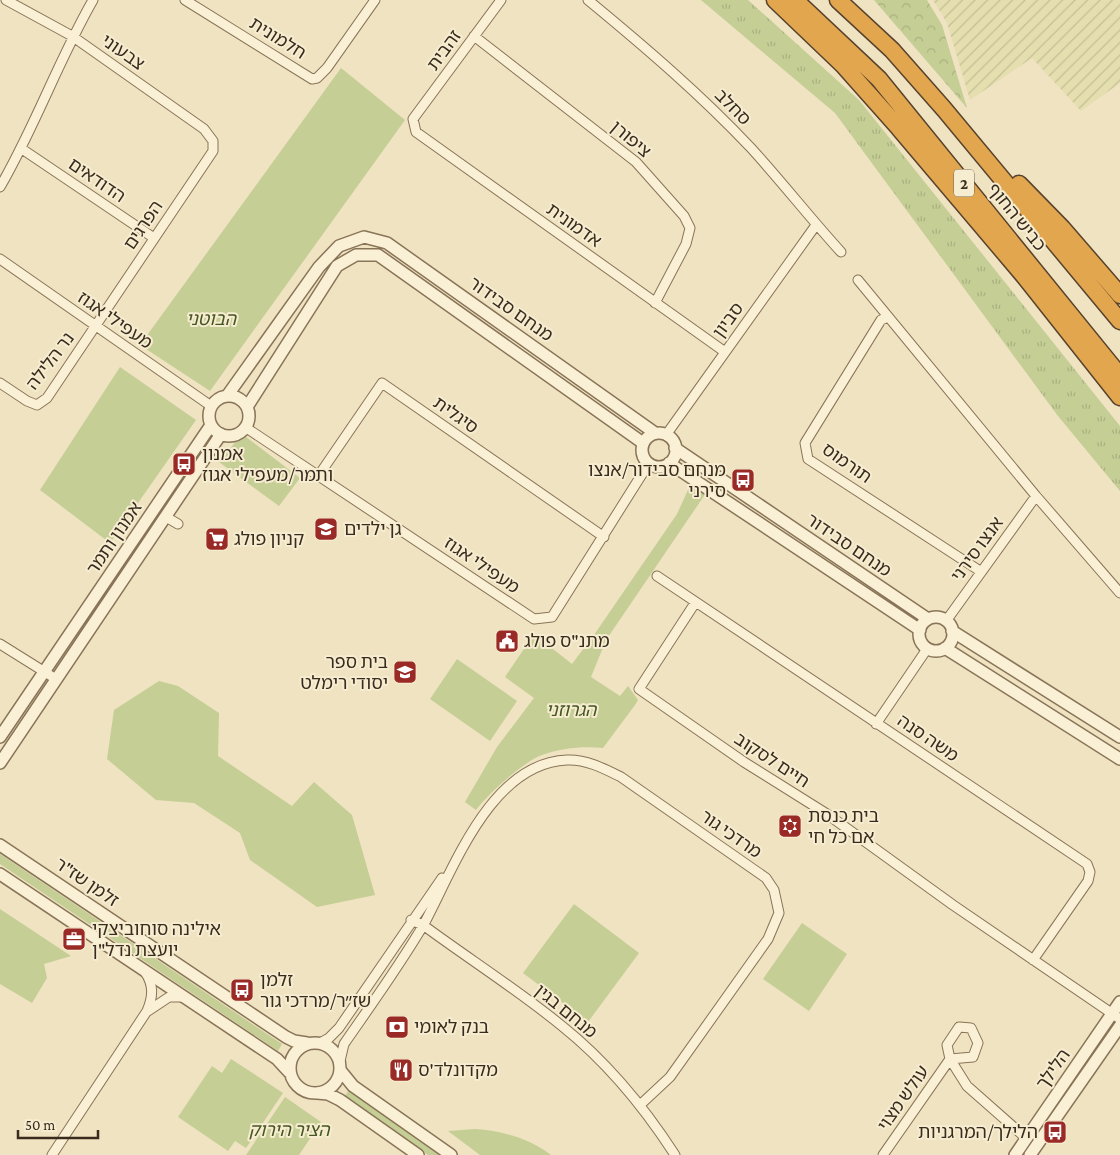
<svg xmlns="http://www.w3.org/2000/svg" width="1120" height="1155" font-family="'Crimson Pro','Noto Sans Hebrew',serif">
	<defs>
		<pattern id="farmland-furrows" width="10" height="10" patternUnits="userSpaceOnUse" patternTransform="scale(1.25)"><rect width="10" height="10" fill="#e5deaf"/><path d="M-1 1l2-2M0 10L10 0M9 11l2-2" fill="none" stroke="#c5bf96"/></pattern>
		<pattern id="grass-tufts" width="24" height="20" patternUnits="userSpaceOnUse" patternTransform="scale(1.25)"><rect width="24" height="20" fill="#c5ce95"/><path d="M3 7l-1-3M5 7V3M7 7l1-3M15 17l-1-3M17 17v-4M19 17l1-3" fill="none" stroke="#aab180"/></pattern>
		<pattern id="forest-crowns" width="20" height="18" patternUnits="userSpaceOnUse" patternTransform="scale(1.25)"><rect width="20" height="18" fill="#c5ce95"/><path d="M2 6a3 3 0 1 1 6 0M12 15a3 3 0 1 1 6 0" fill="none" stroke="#aab180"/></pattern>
	</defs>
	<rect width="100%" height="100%" fill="#efe3c1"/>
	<path fill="url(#farmland-furrows)" d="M933,0H1120V83L1081,111L1032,58L970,100L947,23Z"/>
	<path fill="url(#grass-tufts)" d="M701,0H748L859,100L1120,426V491L1058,416L835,113Z"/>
	<path fill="url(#forest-crowns)" d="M874,0H927L942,25L967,108Z"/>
	<path fill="#c5ce95" d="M341,68L405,120L210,391L140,345Z
		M120,367L196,420L110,543L40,490Z
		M242,434L300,478L279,506L219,462Z
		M693,479L706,493L606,640L591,677L620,696L628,686L638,700L635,705L603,748C583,746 561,748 542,755C523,762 488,794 476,810L465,802L497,747L534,698L505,677L534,634L572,664L596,632L677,514Z
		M457,659L517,701L490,741L430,699Z
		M159,681L178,686L219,713L218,756L292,806L314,782L352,815L375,895L317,907L250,860L240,833L194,803L156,800L107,759L114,710Z
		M0,854L282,1044L278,1051L0,864Z
		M574,904L639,953L588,1022L523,973Z
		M0,909L71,956L44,964L47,978L32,1003L0,984Z
		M802,923L847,954L809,1011L763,979Z
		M231,1059L283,1093L246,1148L235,1141L228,1151L178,1117L212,1066L222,1073Z
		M349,1090L442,1155H428L344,1097Z
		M285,1097L321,1122L299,1155H246Z
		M475,1129C503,1131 528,1138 551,1155H480L448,1131Z"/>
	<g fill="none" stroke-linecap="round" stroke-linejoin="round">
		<g stroke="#897458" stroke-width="11">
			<path id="minor" d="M185,0L312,79L317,78L327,68L375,0
				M501,0L413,119L416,132L725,352
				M588,0C645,47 700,94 751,148C782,182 810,218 841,252
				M474,36L636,162L684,216L690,228L686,244L655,303
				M22,149L154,238
				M0,187C35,127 58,61 93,0
				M0,259L211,406
				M858,280L1036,496L1120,593
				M888,317L881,320L805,443L808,459L980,571
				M0,383L27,401L37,405L47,398L213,151V141L204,129L72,36L6,0
				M245,427L534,619L552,617L649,463
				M666,435L816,225
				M319,475L382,383L604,537
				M166,517L178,524
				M657,576L1087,864L1090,872L1088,881L1033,960
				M695,603L639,689L744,762L827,814L953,905L1120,1019
				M946,621L1036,496
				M0,644L56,679
				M876,724L927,649
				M411,920L423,925C469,959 518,990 562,1026C607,1062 644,1107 675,1155
				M148,1011L169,997H185
				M959,1027L971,1028L978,1043L973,1057L950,1059L947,1045Z
				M320,1043L329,1038L339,1028L442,878
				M340,1061L344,1044C371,1005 400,965 424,924C454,868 491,763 567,760C586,759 605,769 621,777L766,878L774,890L779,913L768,939L670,1077L640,1105
				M52,1155L147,1011C153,997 154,985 145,972
				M883,1155L950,1059L967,1086L1026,1138"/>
		</g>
		<g stroke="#897458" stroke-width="14">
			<path id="tertiary" d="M227,396L319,267L339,246L364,237L387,243L655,433
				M209 416a20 20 0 1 1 40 0a20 20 0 1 1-40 0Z
				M247,407L337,266L356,255H378L643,443
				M642 450a17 17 0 1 1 34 0a17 17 0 1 1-34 0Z
				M675,448L928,619
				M669,463L920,630
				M919 634a17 17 0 1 1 34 0a17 17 0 1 1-34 0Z
				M952,631L1120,737
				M945,648L1120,759
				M0,737L211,425
				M0,763L221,434
				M0,845L286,1037L294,1041L307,1043
				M0,874L277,1059L289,1072
				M290 1068a25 25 0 1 1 50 0a25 25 0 1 1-50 0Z
				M340,1070L353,1086L451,1155
				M317,1093L328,1094L340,1100L418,1155
				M1015,1155L1120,1002
				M1030,1155L1120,1026"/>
		</g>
		<g stroke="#57422d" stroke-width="19">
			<path id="motorway" d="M775,0L843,65L899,128L1025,277L1120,397
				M795,0L879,79L1120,376
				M838,0L892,50L944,109L1120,321
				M1019,184L1062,228L1120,295"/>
		</g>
		<use href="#minor" stroke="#faf0d5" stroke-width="9"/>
		<use href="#tertiary" stroke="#faf0d5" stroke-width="11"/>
		<use href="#motorway" stroke="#e2a64f" stroke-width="16"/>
	</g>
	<defs>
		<g id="bus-square" transform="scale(1.25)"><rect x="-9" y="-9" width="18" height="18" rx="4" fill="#9a2a26" stroke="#f6edd1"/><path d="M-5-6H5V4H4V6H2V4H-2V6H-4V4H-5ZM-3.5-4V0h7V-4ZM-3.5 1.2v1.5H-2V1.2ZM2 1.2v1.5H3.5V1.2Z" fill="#fff"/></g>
		<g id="school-square" transform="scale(1.25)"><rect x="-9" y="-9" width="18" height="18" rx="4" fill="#9a2a26" stroke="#f6edd1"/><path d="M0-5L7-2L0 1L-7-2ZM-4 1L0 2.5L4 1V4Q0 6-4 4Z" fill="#fff"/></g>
		<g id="supermarket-square" transform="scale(1.25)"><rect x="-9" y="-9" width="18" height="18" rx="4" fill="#9a2a26" stroke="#f6edd1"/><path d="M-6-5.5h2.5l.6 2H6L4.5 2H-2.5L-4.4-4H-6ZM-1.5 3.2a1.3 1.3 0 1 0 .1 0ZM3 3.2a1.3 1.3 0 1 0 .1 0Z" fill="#fff"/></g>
		<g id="civic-square" transform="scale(1.25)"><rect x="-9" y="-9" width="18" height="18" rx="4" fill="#9a2a26" stroke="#f6edd1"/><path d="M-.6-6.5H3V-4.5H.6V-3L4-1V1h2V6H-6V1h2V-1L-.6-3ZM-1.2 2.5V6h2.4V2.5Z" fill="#fff"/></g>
		<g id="synagogue-square" transform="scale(1.25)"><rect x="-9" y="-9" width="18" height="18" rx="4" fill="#9a2a26" stroke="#f6edd1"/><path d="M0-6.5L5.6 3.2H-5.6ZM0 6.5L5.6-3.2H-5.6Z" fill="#fff"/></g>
		<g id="office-square" transform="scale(1.25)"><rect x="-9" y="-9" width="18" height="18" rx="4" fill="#9a2a26" stroke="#f6edd1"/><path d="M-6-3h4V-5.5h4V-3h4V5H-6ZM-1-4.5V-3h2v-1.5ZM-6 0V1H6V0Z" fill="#fff"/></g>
		<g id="bank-square" transform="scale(1.25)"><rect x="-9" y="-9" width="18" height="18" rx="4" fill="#9a2a26" stroke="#f6edd1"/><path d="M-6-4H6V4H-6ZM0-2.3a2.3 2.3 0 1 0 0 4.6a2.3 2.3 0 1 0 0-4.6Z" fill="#fff"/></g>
		<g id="restaurant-square" transform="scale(1.25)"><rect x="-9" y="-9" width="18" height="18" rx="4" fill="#9a2a26" stroke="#f6edd1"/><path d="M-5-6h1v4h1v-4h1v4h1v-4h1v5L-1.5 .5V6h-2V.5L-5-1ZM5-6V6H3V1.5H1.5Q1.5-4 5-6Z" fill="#fff"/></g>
	</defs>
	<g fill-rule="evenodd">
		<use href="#bus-square" x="184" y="464"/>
		<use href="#bus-square" x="743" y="480"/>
		<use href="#school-square" x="326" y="529"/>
		<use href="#supermarket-square" x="217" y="539"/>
		<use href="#civic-square" x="507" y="641"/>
		<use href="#school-square" x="405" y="672"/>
		<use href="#synagogue-square" x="790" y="826"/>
		<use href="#office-square" x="74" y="939"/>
		<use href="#bus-square" x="242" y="990"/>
		<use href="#bank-square" x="397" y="1027"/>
		<use href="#restaurant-square" x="401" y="1070"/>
		<use href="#bus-square" x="1055" y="1132"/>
	</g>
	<g text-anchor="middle" stroke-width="4" stroke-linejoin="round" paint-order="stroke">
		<rect fill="#f6edd1" stroke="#726553" stroke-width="1" x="954" y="169.5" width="20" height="27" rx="4"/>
		<g font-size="16" font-weight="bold" fill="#392b1d">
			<text x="964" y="189">2</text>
		</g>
		<g font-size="18" fill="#392b1d" stroke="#f6edd1">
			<text transform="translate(278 38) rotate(32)" y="6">חלמונית</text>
			<text transform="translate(444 50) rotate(-54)" y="6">זהבית</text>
			<text transform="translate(123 52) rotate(35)" y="6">צבעוני</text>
			<text transform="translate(733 107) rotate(45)" y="6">סחלב</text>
			<text transform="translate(631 139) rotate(40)" y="6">ציפורן</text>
			<text transform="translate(97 180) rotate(34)" y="6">הדודאים</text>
			<text transform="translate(1017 217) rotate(51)" y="6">כביש החוף</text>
			<text transform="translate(143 225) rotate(-56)" y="6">הפרגים</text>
			<text transform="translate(574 225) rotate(35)" y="6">אדמונית</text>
			<text transform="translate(511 309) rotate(35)" y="6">מנחם סבידור</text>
			<text transform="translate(115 320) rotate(35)" y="6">מעפילי אגוז</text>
			<text transform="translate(728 320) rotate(-54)" y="6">סביון</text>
			<text transform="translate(50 361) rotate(-53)" y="6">נר הלילה</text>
			<text transform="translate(456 415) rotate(35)" y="6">סיגלית</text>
			<text transform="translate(847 463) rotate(35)" y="6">תורמוס</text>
			<text transform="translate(114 538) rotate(-56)" y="6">אמנון ותמר</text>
			<text transform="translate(849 545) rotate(34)" y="6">מנחם סבידור</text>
			<text transform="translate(977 549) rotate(-54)" y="6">אנצו סירני</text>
			<text transform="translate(482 565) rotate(34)" y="6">מעפילי אגוז</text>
			<text transform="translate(928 738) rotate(34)" y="6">משה סנה</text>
			<text transform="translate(772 760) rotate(33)" y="6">חיים לסקוב</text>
			<text transform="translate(731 834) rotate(35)" y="6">מרדכי גור</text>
			<text transform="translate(87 882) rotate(34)" y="6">זלמן שז"ר</text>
			<text transform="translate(566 1011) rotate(39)" y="6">מנחם בגין</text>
			<text transform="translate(1053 1069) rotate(-55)" y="6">הלילך</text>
			<text transform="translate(903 1098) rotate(-55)" y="6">עולש מצוי</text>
		</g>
		<g font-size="18" font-style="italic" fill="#475623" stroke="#f6edd1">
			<text x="211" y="325">הבוטני</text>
			<text x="571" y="716">הגרוזני</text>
			<text x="289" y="1136">הציר הירוק</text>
		</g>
		<g font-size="18" fill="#392b1d" stroke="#f6edd1" text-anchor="start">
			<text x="202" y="460">אמנון<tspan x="202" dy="21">ותמר/מעפילי אגוז</tspan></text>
			<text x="726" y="476" text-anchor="end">מנחם סבידור/אנצו<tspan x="726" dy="21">סירני</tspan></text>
			<text x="344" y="535">גן ילדים</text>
			<text x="234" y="545">קניון פולג</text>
			<text x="524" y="647">מתנ"ס פולג</text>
			<text x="388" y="668" text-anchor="end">בית ספר<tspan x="388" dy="21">יסודי רימלט</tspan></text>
			<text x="808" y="822">בית כנסת<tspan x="808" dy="21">אם כל חי</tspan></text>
			<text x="92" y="935">אילינה סוחוביצקי<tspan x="92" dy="21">יועצת נדל"ן</tspan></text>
			<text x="260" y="986">זלמן<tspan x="260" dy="21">שז״ר/מרדכי גור</tspan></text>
			<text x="414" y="1033">בנק לאומי</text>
			<text x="418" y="1076">מקדונלד'ס</text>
			<text x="1038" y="1138" text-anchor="end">הלילך/המרגניות</text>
		</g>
	</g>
	<path d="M18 1130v8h80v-8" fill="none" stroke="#392b1d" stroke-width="2.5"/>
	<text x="25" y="1130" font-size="15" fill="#392b1d" stroke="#f6edd1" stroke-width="4" paint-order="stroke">50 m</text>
</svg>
